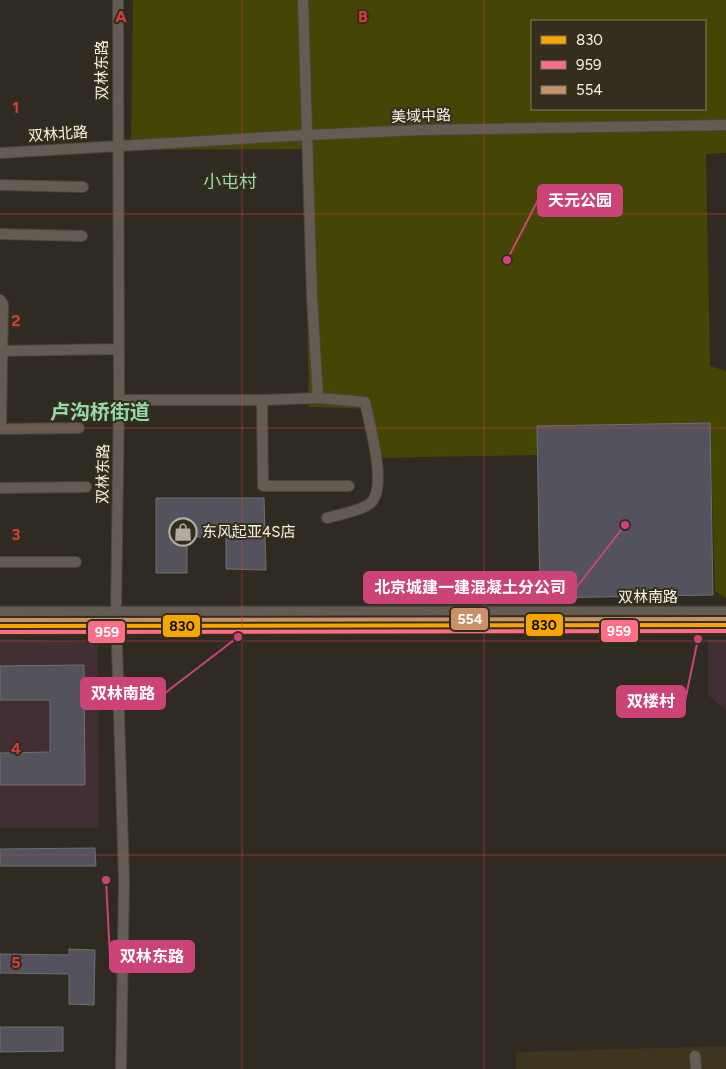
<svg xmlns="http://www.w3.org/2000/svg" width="726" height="1069" font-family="Figtree,'Noto Sans SC',sans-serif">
	<rect width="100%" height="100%" fill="#2f2b22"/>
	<path fill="#412f33" d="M0,639L98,642L99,828H0Z
		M708,640H726V710L708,695Z"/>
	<path fill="#3d351e" d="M726,1046V1069H516V1052Z"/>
	<path fill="#454505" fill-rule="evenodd" d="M133,0H726V153L706,154L710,366L726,371V598L715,591L710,423L537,426V455L370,458L371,409L309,407L304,149L131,150ZM532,21H705V109H532Z"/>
	<path fill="#54525c" stroke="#706f6f" d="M710,423L713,595L540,598L537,426Z
		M156,498H264L266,570L226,569V527H211V537H187V573H156Z
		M84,665L85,785H0V753L50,752V700H0V666Z
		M95,848L96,866H0V849Z
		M69,949L95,950L94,1005L69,1004V974L0,973V954L69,955Z
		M0,1027H63V1051L0,1052Z"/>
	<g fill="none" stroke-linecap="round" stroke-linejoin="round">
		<g stroke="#4a463e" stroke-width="12">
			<path id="minor" d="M118,0L119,400L116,613L124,880L121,1069
				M303,0L312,297L318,398
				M0,153L307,135L421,130L726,125
				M0,185L83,187
				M0,234L82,236
				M0,300L3,304L1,429L79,428
				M0,351L118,349
				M119,400H262L318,398L365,402C369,423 390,493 368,505C356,512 340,514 327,518
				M262,400L263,486H349
				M0,488L86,487
				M0,562H76
				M695,1056L696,1069"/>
		</g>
		<g stroke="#4a463e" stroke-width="15">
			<path id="tertiary" d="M0,613H726
				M0,626L726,625"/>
		</g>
		<use href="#minor" stroke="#645c52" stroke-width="10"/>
		<use href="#tertiary" stroke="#645c52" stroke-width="12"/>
		<g stroke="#352e1c" stroke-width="8">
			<path id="bus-1" d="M0,626L726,625"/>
		</g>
		<g stroke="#352e1c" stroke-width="8">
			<path id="bus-2" d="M0,632L726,631"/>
		</g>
		<g stroke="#352e1c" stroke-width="8">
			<path id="bus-3" d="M0,620L726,619"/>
		</g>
		<use href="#bus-1" stroke="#f7a600" stroke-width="4"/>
		<use href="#bus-2" stroke="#fb6d88" stroke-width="4"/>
		<use href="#bus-3" stroke="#c7916a" stroke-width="4"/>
	</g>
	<path fill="none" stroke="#d93c3b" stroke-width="1" stroke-opacity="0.55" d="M242,0V1069M484,0V1069M0,214H726M0,428H726M0,641H726M0,855H726"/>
	<defs>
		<g id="shop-ring" transform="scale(1.4375)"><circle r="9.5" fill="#352e1c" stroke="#b0aca2" stroke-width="1.5"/><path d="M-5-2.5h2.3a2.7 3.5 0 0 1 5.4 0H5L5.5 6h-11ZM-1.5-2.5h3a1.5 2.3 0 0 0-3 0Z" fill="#b0aca2"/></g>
	</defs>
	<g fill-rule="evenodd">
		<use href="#shop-ring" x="183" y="532"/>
	</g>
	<g text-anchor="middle" stroke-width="4" stroke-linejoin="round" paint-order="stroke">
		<g font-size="15" fill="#f6f2e7" stroke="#352e1c">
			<text transform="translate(102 70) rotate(-90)" y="5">双林东路</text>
			<text transform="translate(421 116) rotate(-2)" y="5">美域中路</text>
			<text transform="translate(58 134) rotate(-4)" y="5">双林北路</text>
			<text transform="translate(103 474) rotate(-89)" y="5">双林东路</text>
			<text x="648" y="602">双林南路</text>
		</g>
		<g font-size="15" fill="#f6f2e7" stroke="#352e1c" text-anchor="start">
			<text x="202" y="537">东风起亚4S店</text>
		</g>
		<g font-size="18" fill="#92daaa" stroke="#352e1c">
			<text x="230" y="188">小屯村</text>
		</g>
		<g font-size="20" font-weight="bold" fill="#92daaa" stroke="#352e1c">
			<text x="100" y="419">卢沟桥街道</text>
		</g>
	</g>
	<g font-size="16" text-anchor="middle" font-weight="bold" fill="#d93c3b" stroke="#352e1c" stroke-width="4" stroke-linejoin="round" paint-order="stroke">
		<text x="121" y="22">A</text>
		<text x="363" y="22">B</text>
		<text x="16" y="113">1</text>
		<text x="16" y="326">2</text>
		<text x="16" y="540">3</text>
		<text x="16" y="754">4</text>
		<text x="16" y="968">5</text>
	</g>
	<path fill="none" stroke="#c47" stroke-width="2" d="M507 260L538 200M625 525L576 588M238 637L165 693M698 639L685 701M106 880L110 957"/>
	<g fill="#c47" stroke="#352e1c" stroke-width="2">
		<circle cx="507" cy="260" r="5"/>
		<circle cx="625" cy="525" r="5"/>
		<circle cx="238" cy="637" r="5"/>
		<circle cx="698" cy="639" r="5"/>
		<circle cx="106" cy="880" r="5"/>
	</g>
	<g fill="#c47" stroke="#c47" stroke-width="2">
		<rect x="538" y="185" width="84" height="31" rx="5"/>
		<rect x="364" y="572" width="212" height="31" rx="5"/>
		<rect x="81" y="678" width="84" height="31" rx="5"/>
		<rect x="617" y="686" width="68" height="31" rx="5"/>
		<rect x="110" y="941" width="84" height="31" rx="5"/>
	</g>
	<g font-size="16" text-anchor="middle" font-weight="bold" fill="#fff">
		<text x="580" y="206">天元公园</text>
		<text x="470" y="593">北京城建一建混凝土分公司</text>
		<text x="123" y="699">双林南路</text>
		<text x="651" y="707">双楼村</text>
		<text x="152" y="962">双林东路</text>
	</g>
	<g stroke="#352e1c" stroke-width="2">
		<rect x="450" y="607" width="39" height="24" rx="5" fill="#c7916a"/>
		<rect x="525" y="613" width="39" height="24" rx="5" fill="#f7a600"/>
		<rect x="162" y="614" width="39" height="24" rx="5" fill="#f7a600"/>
		<rect x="600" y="619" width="39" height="24" rx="5" fill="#fb6d88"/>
		<rect x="87" y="620" width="39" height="24" rx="5" fill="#fb6d88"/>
	</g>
	<g font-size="14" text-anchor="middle" font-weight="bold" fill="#fff">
		<text x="470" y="624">554</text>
		<text x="619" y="636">959</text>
		<text x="107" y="637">959</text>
	</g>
	<g font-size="14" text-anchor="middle" font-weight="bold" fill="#111">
		<text x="544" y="630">830</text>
		<text x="182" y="631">830</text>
	</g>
	<rect x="531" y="20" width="175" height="90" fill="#352e1c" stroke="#827c6d"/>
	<rect x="541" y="36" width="25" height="8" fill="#f7a600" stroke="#827c6d"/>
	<text x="576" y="45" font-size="15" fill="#f6f2e7">830</text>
	<rect x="541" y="61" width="25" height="8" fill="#fb6d88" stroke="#827c6d"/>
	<text x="576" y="70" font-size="15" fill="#f6f2e7">959</text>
	<rect x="541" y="86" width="25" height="8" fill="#c7916a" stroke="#827c6d"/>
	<text x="576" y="95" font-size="15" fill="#f6f2e7">554</text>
</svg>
